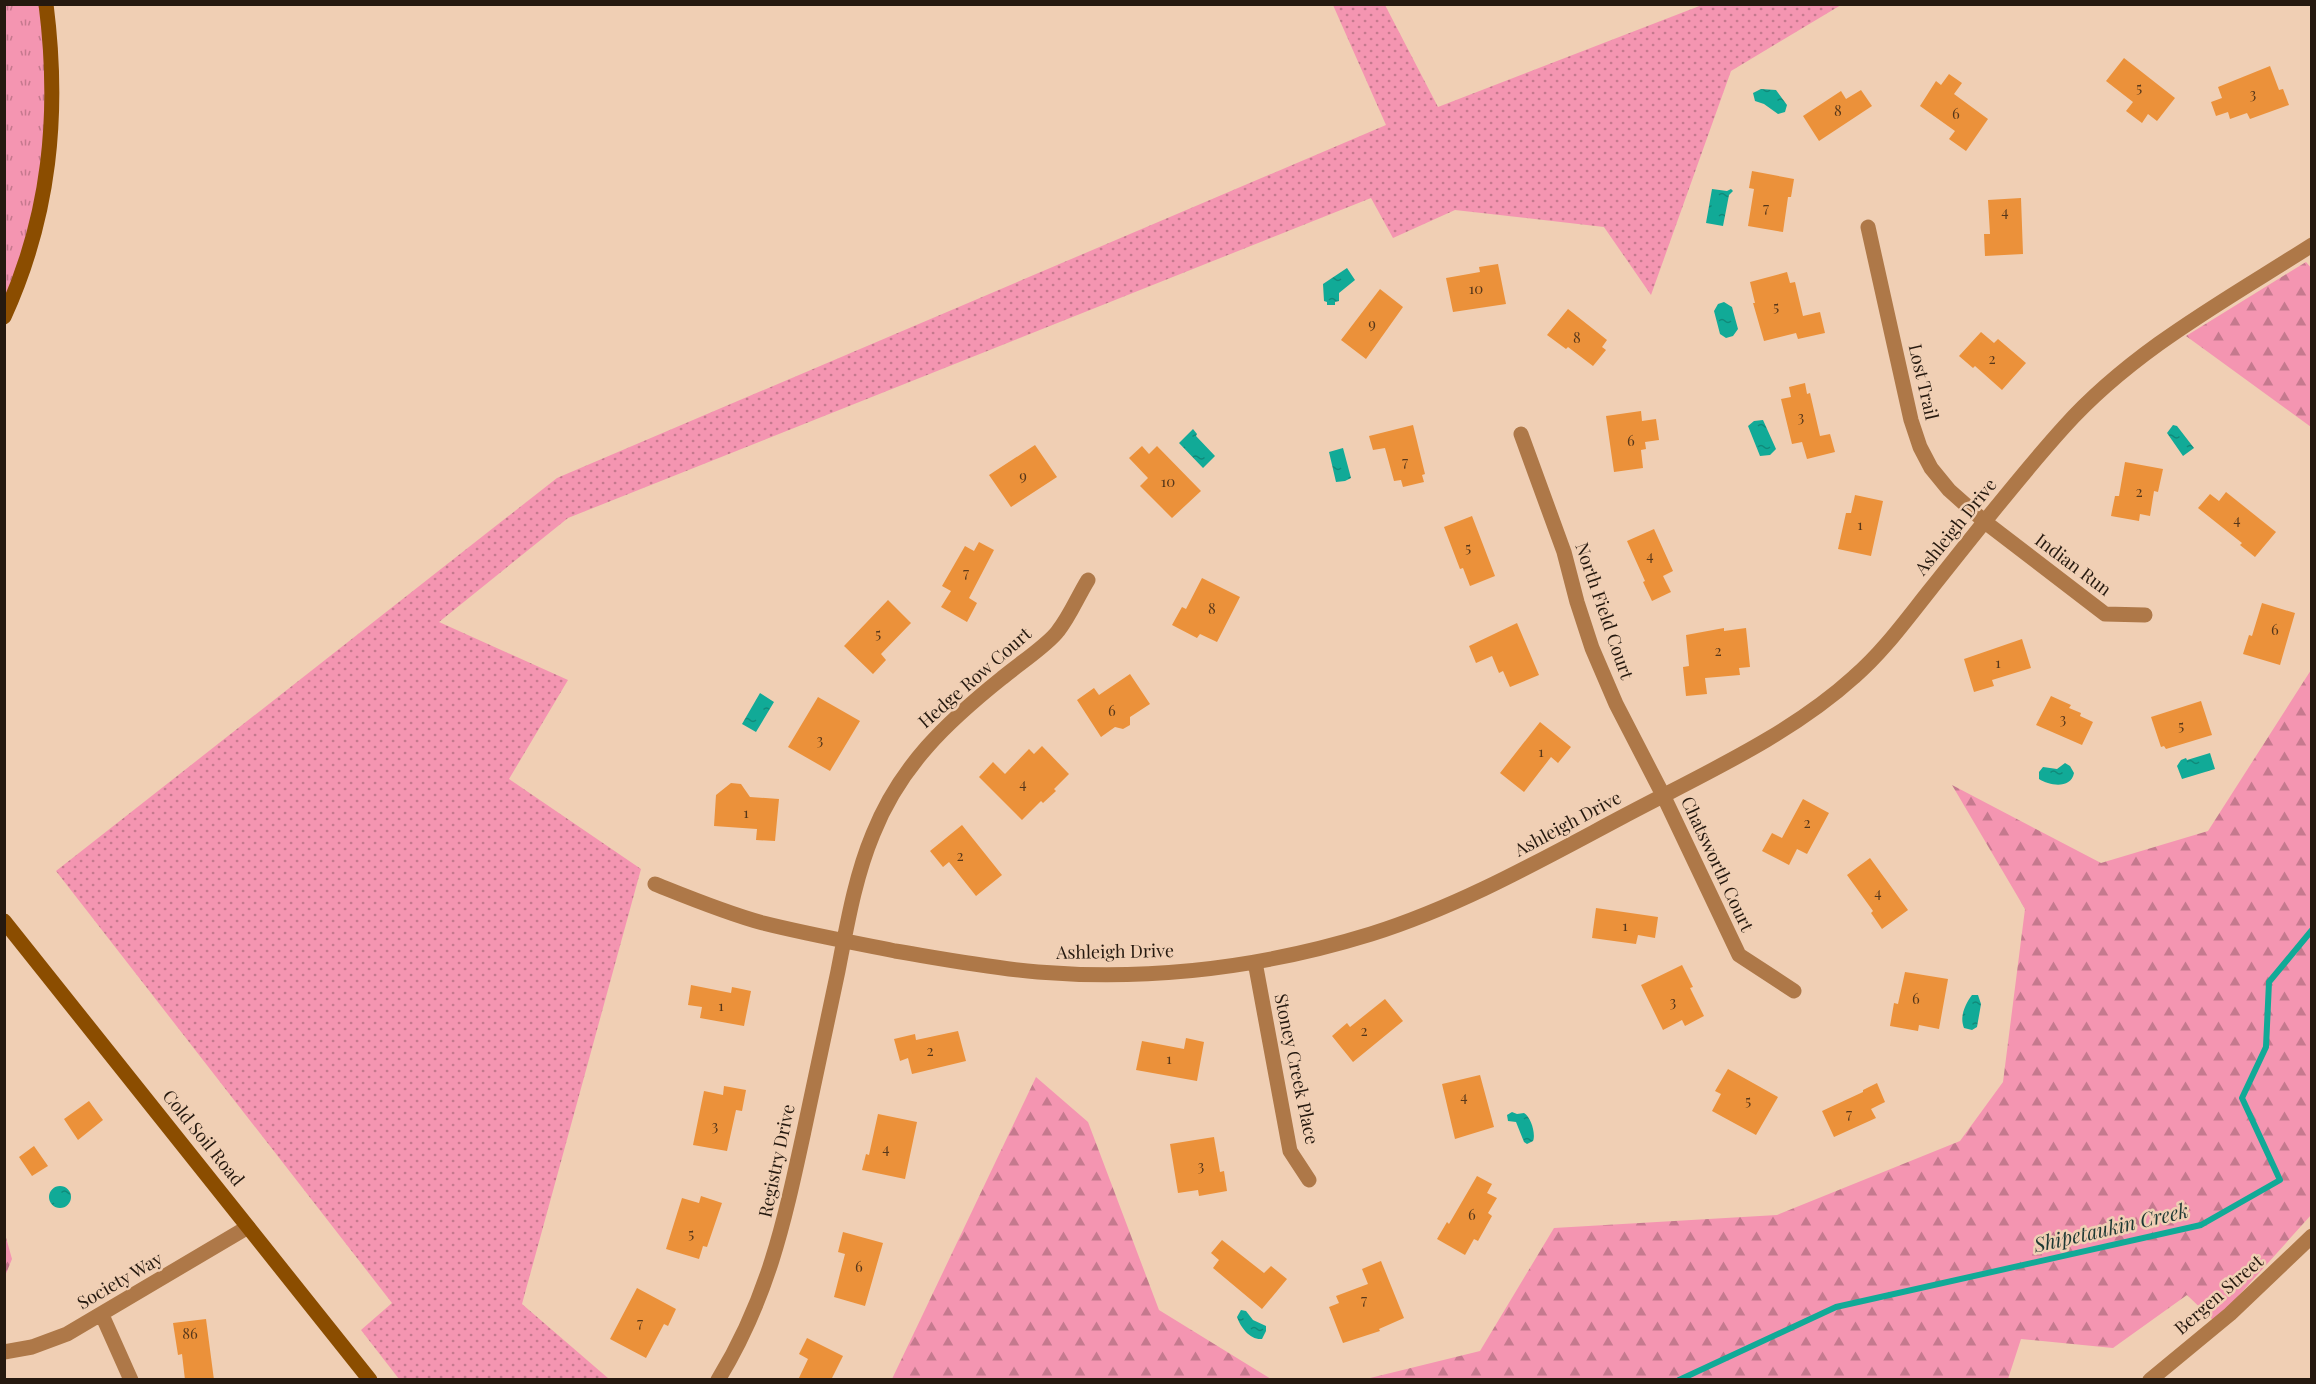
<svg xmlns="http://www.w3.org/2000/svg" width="2316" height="1384" font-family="'Playfair Display',serif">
	<defs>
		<pattern id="grass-dots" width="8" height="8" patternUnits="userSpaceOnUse" patternTransform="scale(1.5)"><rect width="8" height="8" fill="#f495b1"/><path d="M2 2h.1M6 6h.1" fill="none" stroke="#c5798e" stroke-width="1.8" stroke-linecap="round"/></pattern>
		<pattern id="forest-firs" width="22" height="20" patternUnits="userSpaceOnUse" patternTransform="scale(1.5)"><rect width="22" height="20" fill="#f495b1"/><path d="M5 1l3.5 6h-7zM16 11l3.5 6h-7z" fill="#c5798e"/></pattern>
		<pattern id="park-tufts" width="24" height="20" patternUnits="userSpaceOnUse" patternTransform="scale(1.5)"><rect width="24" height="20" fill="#f495b1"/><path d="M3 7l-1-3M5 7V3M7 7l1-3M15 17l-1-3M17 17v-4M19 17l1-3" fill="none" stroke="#c5798e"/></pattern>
		<pattern id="water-ripples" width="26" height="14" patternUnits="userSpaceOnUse" patternTransform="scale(1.5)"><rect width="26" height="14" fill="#11aa97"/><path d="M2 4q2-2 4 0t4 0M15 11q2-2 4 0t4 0" fill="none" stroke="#108a7a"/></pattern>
	</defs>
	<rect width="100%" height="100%" fill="#f0cfb4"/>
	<path fill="url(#grass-dots)" d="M1333,5H1385L1438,107L1702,5H1841L1731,71L1651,295L1604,227L1455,210L1393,238L1371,198L568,518L439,622L568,680L509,779L641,869L522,1304L609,1379H399L361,1330L392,1303L56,871L557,478L1386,125Z"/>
	<path fill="url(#forest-firs)" d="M2306,262L2312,269L2311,427L2186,336Z
		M2311,670V1215L2215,1322L2187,1295L2113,1348L2021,1339L2008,1379L1362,1380L1480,1351L1554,1228L1777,1215L1960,1141L2003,1082L2025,909L1952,785L2101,863L2208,831Z
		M1036,1077L1088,1122L1159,1310L1271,1379H892Z
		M5,1234L12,1259L5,1276H4Z"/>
	<path fill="url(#park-tufts)" d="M5,5H46L51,145L5,317Z"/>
	<path fill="url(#water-ripples)" d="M1761,89L1776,90L1787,105L1785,112L1778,114L1764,104L1755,101L1753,93Z
		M1712,189L1727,191L1731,189L1733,191L1729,195L1723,226L1706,223Z
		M1347,268L1355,280L1339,293V301L1335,302V305H1327V302L1324,301L1323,284Z
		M1724,302L1732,307L1738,329L1733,336L1726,338L1720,334L1714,311L1718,304Z
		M1754,421L1763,420L1776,449L1770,455L1760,456L1748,426Z
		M2173,425L2177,426L2194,448L2183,456L2167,433Z
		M1193,429L1197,434L1196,436L1215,456L1203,468L1179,443Z
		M1343,448L1351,478L1345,481L1336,482L1329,452Z
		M760,693L774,702L756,732L742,724Z
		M2210,753L2215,769L2182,779L2177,766L2181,760L2186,758L2187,760Z
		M2065,763L2070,766L2074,773C2071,789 2050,786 2039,779V772L2043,767L2057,769Z
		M1972,995H1978L1981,1004L1977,1027L1972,1030L1964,1028C1959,1016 1966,1003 1972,995Z
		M1512,1112L1517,1114L1524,1113C1531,1117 1536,1134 1533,1141L1527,1144L1524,1142L1516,1122L1508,1121L1507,1115Z
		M49 1197a11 11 0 1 1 22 0a11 11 0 1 1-22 0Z
		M1241,1310L1246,1311L1253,1320L1266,1326V1331L1262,1339C1250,1340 1241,1328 1237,1317Z"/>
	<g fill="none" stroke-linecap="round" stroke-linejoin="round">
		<path stroke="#11aa97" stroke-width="6" d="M1679,1380L1836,1307L2201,1225L2280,1180L2242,1098L2266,1047L2269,982L2312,930"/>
	</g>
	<path fill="#eb913a" d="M2124,58L2175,98L2157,121L2148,114L2142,123L2126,111L2133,102L2106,81Z
		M2270,66L2279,90L2283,89L2289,105L2250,119L2247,113L2230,119L2228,112L2216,116L2211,102L2222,98L2218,87Z
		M1949,74L1962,83L1954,94L1988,119L1966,151L1949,139L1955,131L1920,106L1936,81L1941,85Z
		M1861,90L1872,106L1819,141L1803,116L1841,91L1846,99Z
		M1752,171L1794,179L1791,197H1788L1783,232L1748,226L1754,189L1749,188Z
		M2021,198L2023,254L1985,256L1984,234H1990L1988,200Z
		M1498,264L1506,304L1453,312L1446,278L1480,272L1479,267Z
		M1787,272L1790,283L1795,282L1803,316L1820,312L1825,333L1798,339L1796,333L1764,341L1753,303H1755L1750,282Z
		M1380,289L1403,307L1366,359L1341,340Z
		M1568,309L1607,340L1602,347L1606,350L1593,366L1568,347L1566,349L1547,335Z
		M1981,332L1994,343L1998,339L2026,363L2002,390L1975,366L1973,368L1959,356Z
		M1805,383L1807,394L1810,393L1820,436L1830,434L1835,452L1807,459L1802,442L1792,444L1781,399L1791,397L1789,387Z
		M1641,411L1642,421L1656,419L1659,440L1645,442L1646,449L1641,450L1643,468L1614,472L1606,416Z
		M1413,425L1425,474L1422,475L1424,482L1403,487L1401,480L1394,481L1385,448L1373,450L1369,436Z
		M1035,445L1057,477L1011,507L989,475Z
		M1142,446L1149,454L1157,446L1201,491L1172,518L1140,486L1148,478L1129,458Z
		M2125,462L2163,469L2158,492L2154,491L2150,516L2140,514L2139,521L2111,516L2115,496H2119Z
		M2226,492L2276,532L2255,557L2240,545L2242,543L2198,508L2210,494L2219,501Z
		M1855,495L1883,501L1871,556L1838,549L1846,513H1851Z
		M1472,516L1495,576L1470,586L1463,568L1460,569L1444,527Z
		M1654,529L1673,571L1663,576L1671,592L1652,601L1643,582L1645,581L1627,541Z
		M979,542L994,550L969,598L977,603L967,622L941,607L951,591L942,586L965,546L974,551Z
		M1202,578L1240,597L1217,642L1200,634L1197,638L1172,625L1182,607L1186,609Z
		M888,600L911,623L881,654L886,660L873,674L844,646Z
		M2262,603L2295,613L2280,665L2243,654L2249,635L2252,636Z
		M1517,623L1539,675L1510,687L1503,671L1499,673L1492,656L1476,663L1469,646Z
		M1724,628V631L1746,628L1750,667L1739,668L1740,675L1705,678L1707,694L1686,696L1683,667L1689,666L1686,635Z
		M2022,639L2031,668L1992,680L1994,686L1974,692L1964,659Z
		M1130,674L1150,704L1130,717V725L1123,729L1115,727L1101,737L1077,700L1094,688L1099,695Z
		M2051,696L2071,705L2069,708L2081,713L2080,716L2093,722L2082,745L2036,725Z
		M818,697L860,721L830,771L788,747Z
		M2201,701L2212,735L2166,749L2164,746L2161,747L2151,717Z
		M1540,722L1571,747L1558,763L1551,757L1524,792L1500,773Z
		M1042,746L1069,774L1054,789L1056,791L1043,803L1041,801L1022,820L979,777L993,762L1005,774L1029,749L1034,754Z
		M731,783L741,784L750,797L779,799L775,841L756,840L757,829L714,826L716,795Z
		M1803,799L1829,813L1807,854L1797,849L1789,865L1762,851L1772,833L1782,838Z
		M962,825L1002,875L976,896L949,862L943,867L930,851Z
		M1870,858L1908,910L1882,929L1871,913L1873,911L1847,875Z
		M1596,908L1658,917L1655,938L1638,935L1636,944L1592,938Z
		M1682,965L1693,987L1690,988L1704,1016L1685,1026L1682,1020L1663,1030L1641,985Z
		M1905,972L1948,979L1939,1029L1919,1025L1918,1031L1890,1026L1894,1003L1898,1004Z
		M691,985L731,993L732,987L751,991L744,1026L700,1018L702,1007L688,1005Z
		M1385,999L1403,1021L1353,1062L1332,1036L1347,1023L1350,1027Z
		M958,1031L966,1061L912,1074L908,1058L900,1061L894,1039L915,1034L916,1040Z
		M1186,1038L1204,1042L1197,1081L1136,1070L1142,1041L1184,1049Z
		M1728,1069L1778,1097L1756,1135L1712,1111L1721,1094L1715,1091Z
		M1480,1075L1494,1127L1455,1139L1442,1084Z
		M1877,1083L1885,1102L1871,1109L1876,1118L1834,1137L1822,1111L1863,1092V1090Z
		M724,1086L746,1090L742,1111L736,1110L727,1151L693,1145L704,1091L723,1095Z
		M89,1101L103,1120L78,1140L64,1119Z
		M878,1114L917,1122L905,1179L862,1170L866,1154L869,1155Z
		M1214,1137L1220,1172L1224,1171L1227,1191L1199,1196L1198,1190L1178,1193L1170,1144Z
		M34,1146L48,1166L32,1176L19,1157Z
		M1477,1176L1492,1184L1487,1193L1497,1198L1488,1213L1492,1216L1478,1241L1474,1239L1465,1255L1437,1239L1447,1222L1449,1224Z
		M701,1196L722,1203L707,1247L703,1246L699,1259L666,1249L682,1198L699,1203Z
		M843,1232L883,1243L865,1306L834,1297L845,1254L838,1252Z
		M1222,1240L1264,1273L1271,1266L1287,1279L1262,1309L1213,1268L1219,1260L1211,1253Z
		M1381,1261L1404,1318L1379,1329L1380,1331L1343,1343L1329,1307L1339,1303L1336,1296L1368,1284L1362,1269Z
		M637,1288L676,1309L668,1326L664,1324L646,1358L610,1339Z
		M206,1319L214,1380H185L182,1354L178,1355L173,1323Z
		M807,1338L843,1356L831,1380H798L808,1359L799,1354Z"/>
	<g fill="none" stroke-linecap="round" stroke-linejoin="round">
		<path stroke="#ae7848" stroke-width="15" d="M1868,227L1911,420L1920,447L1931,468L1949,490L1985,522L2105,614L2145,615
			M1521,434L1564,552L1577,602L1592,648L1616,704L1663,795L1739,955L1794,991
			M655,884C690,898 726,913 763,923C807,934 851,942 895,951C943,959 990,968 1038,972C1150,981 1264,967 1371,934C1460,906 1541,860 1624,816C1701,775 1789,736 1854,677C1883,652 1906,620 1930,590C1974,535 2017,479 2064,427C2133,350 2226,300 2312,245
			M1255,962L1290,1151L1309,1180
			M102,1315L131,1380
			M4,1352L32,1347L67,1334L248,1227
			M718,1380C768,1298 784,1223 804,1131C815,1078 827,1024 838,971C847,925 855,877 873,834C900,766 947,722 1002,678C1016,666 1048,645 1058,631C1070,616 1078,596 1088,580
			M2150,1380L2230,1314L2312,1236"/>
		<path stroke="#8b4d00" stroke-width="15" d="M4,317C50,216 60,114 46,4
			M4,921L370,1380"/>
	</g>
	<g text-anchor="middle" stroke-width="5" stroke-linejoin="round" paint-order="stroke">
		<g font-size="15" fill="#56371a">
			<text x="2139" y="93">5</text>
			<text x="2253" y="99">3</text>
			<text x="1838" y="116">8</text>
			<text x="1956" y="119">6</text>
			<text x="1766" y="213">7</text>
			<text x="2005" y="217">4</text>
			<text x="1476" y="294">10</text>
			<text x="1776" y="312">5</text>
			<text x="1372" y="329">9</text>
			<text x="1577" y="343">8</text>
			<text x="1992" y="364">2</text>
			<text x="1801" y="422">3</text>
			<text x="1631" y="446">6</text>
			<text x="1405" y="467">7</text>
			<text x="1023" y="481">9</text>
			<text x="1168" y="487">10</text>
			<text x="2139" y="497">2</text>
			<text x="2237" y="525">4</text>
			<text x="1860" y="530">1</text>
			<text x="1468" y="553">5</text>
			<text x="1650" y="561">4</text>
			<text x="966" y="578">7</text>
			<text x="1212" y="614">8</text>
			<text x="2275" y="635">6</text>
			<text x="878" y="639">5</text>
			<text x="1718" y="656">2</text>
			<text x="1998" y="668">1</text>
			<text x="1112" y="716">6</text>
			<text x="2063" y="724">3</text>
			<text x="2181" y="731">5</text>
			<text x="820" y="745">3</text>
			<text x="1541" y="757">1</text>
			<text x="1023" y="789">4</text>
			<text x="746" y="818">1</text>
			<text x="1807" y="828">2</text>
			<text x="960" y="861">2</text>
			<text x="1878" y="898">4</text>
			<text x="1625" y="931">1</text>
			<text x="1916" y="1004">6</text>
			<text x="1673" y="1007">3</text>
			<text x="721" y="1011">1</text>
			<text x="1364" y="1036">2</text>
			<text x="930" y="1056">2</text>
			<text x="1169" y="1064">1</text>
			<text x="1464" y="1102">4</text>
			<text x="1748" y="1106">5</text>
			<text x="1849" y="1119">7</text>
			<text x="715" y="1131">3</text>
			<text x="886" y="1154">4</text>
			<text x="1201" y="1171">3</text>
			<text x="1472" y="1220">6</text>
			<text x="691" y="1239">5</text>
			<text x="859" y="1272">6</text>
			<text x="1364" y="1305">7</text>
			<text x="640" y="1328">7</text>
			<text x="190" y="1339">86</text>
		</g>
		<g font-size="18" fill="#25190f" stroke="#f0cfb4">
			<text transform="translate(1923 382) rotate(77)" y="6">Lost Trail</text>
			<text transform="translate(1956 527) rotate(-51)" y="6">Ashleigh Drive</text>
			<text transform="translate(2073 565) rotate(37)" y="6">Indian Run</text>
			<text transform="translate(1604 611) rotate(71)" y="6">North Field Court</text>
			<text transform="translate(975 678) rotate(-41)" y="6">Hedge Row Court</text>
			<text transform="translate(1568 824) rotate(-28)" y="6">Ashleigh Drive</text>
			<text transform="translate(1717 864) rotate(65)" y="6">Chatsworth Court</text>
			<text transform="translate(1115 952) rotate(-1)" y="6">Ashleigh Drive</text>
			<text transform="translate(1296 1069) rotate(78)" y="6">Stoney Creek Place</text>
			<text transform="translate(203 1138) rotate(51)" y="6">Cold Soil Road</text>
			<text transform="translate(777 1161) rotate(-78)" y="6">Registry Drive</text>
			<text transform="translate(120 1281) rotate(-30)" y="6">Society Way</text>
			<text transform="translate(2219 1295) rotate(-41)" y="6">Bergen Street</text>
		</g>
		<g font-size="20" font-style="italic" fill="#1c3833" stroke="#f0cfb4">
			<text transform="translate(2111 1228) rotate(-13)" y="7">Shipetaukin Creek</text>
		</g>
	</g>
	<rect width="2316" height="1384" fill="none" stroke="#25190f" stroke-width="12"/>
</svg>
